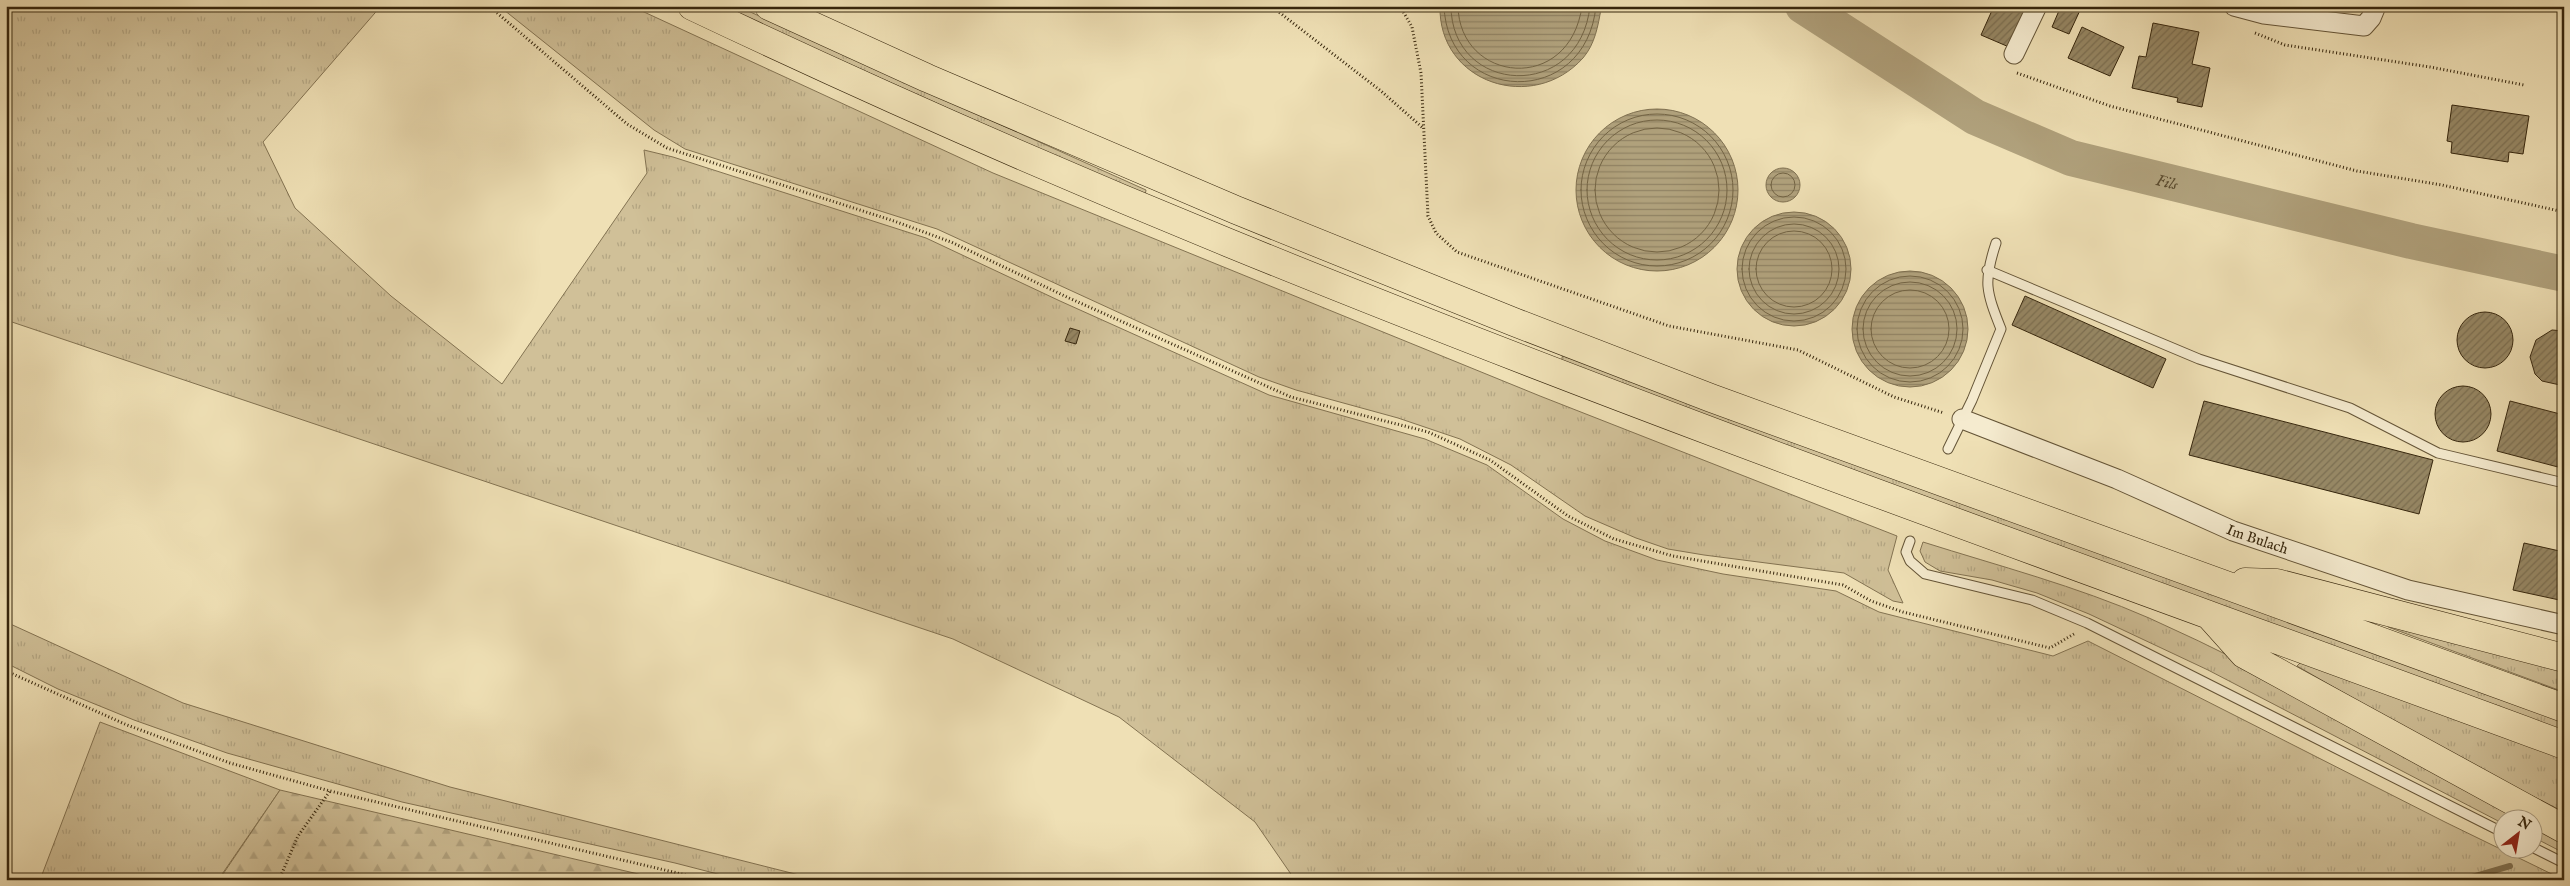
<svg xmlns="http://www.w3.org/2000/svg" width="2570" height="886" font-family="'IM FELL English',serif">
	<defs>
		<pattern id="grass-tufts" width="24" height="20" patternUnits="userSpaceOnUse" patternTransform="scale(1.25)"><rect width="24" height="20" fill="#d0c098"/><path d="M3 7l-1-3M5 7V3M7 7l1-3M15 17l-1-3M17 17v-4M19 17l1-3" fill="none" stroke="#b3a582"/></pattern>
		<pattern id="forest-firs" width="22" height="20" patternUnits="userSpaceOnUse" patternTransform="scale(1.25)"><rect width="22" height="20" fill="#d0c098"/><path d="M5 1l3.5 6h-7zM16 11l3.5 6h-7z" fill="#b3a582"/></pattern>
		<pattern id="water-rules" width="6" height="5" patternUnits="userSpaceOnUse" patternTransform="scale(1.25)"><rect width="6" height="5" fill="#b0a17c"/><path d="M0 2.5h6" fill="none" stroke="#908364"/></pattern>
		<pattern id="building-hatch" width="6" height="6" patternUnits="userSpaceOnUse" patternTransform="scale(1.25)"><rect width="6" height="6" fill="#968764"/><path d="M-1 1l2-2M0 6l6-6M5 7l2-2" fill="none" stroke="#7b6e51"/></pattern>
	</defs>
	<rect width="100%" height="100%" fill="#efe0b5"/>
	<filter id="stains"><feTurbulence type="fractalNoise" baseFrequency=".004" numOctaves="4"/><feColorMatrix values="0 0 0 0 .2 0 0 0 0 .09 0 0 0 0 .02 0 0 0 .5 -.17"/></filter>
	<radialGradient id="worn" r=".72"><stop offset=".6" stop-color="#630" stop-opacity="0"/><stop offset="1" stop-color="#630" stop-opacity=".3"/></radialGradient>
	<path fill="url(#grass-tufts)" stroke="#837352" d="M6,6H381L263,142L295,208L391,296L502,384L647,173L644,150L673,157L926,238L1060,301L1269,395L1425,439L1487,465L1563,519L1605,541L1657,560L1723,574L1836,591L1879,612L2053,656L2088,641L2445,822L2564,880H1295L1255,822L1119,717L953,639L6,320Z
		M499,6H631L993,173L1540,396L1897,536L1888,570L1903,603L1893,601L1844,573L1704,555L1668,549L1636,538L1585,516L1511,465L1460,439L1398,418L1296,390L1259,377L937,229L685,149L654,130Z
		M719,6H737L1146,190L1145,196Z
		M1563,353L2564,720V731L1561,363Z
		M1923,542C1999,566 2076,586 2149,618C2281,677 2405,750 2532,818H2502V823L2208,670L2089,614L2037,593L1992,580L1940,571L1925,562L1920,551Z
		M6,622L183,703L450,787L819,880H741L675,863L402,802L227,753L134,720L58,689L6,663Z
		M2389,622L2564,664V692L2388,627Z
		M2301,662L2564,758V812L2459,759L2297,666Z
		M100,722L280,790L218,880H40Z
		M2532,819L2564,835V853L2533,837Z"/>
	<path fill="url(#forest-firs)" stroke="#837352" d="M280,790L664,880H219Z"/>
	<path fill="url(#water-rules)" stroke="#7f7050" d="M1440,6H1601V9C1598,26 1595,44 1583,58C1533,114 1438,83 1440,6Z
		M1576 190a81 81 0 1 1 162 0a81 81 0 1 1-162 0Z
		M1766 185a17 17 0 1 1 34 0a17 17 0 1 1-34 0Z
		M1737 269a57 57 0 1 1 114 0a57 57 0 1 1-114 0Z
		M1852 329a58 58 0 1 1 116 0a58 58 0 1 1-116 0Z"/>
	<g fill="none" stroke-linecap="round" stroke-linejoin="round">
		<path stroke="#736444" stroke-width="1" d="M1444,6C1447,104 1586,110 1596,6
			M1451,6C1451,95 1580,103 1590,6
			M1458,6C1459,83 1570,95 1582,6
			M1581 190a76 76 0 1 1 152 0a76 76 0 1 1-152 0Z
			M1587 190a70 70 0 1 1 140 0a70 70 0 1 1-140 0Z
			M1595 190a62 62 0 1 1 124 0a62 62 0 1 1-124 0Z
			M1771 185a12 12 0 1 1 24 0a12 12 0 1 1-24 0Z
			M1742 269a52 52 0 1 1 104 0a52 52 0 1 1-104 0Z
			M1749 269a45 45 0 1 1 90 0a45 45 0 1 1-90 0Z
			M1756 269a38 38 0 1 1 76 0a38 38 0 1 1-76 0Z
			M1857 329a53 53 0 1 1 106 0a53 53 0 1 1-106 0Z
			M1863 329a47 47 0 1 1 94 0a47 47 0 1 1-94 0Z
			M1871 329a39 39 0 1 1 78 0a39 39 0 1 1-78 0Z"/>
		<path stroke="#7f7050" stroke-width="6" d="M2462,880L2510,866"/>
		<path stroke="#b0a17c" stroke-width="36" id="s1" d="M1803,6L1975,117L2071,158L2411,241L2564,274"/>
	</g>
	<path fill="url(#building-hatch)" stroke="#36260d" d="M1994,6H2027L2009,47L1981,35Z
		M2061,6H2082L2069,34L2052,27Z
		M2153,23L2199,32L2192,64L2210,68L2202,107L2177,102L2178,98L2132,88L2139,56L2146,57Z
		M2082,27L2124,47L2110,76L2068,58Z
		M2452,105L2529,116L2523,154L2509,152L2508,162L2451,153L2452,142L2447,141Z
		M2025,296L2166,359L2153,388L2012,325Z
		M2457 340a28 28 0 1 1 56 0a28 28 0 1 1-56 0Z
		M1070,328L1080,331L1076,344L1065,341Z
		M2552,330L2564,331V384L2560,385L2542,381L2535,374L2530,357L2536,340Z
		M2435 414a28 28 0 1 1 56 0a28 28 0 1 1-56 0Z
		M2204,401L2433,460L2419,514L2189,455Z
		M2510,401L2564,415V445L2558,467L2497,451Z
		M2524,543L2564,552V601L2513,590Z"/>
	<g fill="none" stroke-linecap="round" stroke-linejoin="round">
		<g stroke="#645437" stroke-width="11">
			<path id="service" d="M1987,270L2199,359L2350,408L2438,453L2564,483
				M1948,449L1972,400L2001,329C1986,291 1983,282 1996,243
				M1910,541L1906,552L1910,561L1925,574L2032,600L2087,623L2502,832
				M2532,847L2564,863"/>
		</g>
		<g stroke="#645437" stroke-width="21">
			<g id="minor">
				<path d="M2234,6L2264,14L2364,26L2371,18L2376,6"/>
				<path d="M2014,54L2037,6"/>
				<path id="s2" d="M1962,419L2117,479L2233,531L2408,590L2564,625"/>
			</g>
		</g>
		<g stroke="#36260d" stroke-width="29">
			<path id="trunk" d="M692,6C869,90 1048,169 1229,243C1669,423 2118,580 2564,745
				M769,6L927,78L1236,210L1514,322L1711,398L2564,708
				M2245,582L2277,583L2564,658
				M2209,615L2244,654L2564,829"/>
		</g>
		<path stroke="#36260d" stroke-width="3" stroke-dasharray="1 2.5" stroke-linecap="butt" d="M489,6L627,124L667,148L894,221L951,242L1069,298L1291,397L1428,432L1490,460L1568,516L1614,539L1673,556L1843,585L1871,601L1903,612L2050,648L2074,634
			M1271,6L1381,91L1423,128
			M1400,6L1412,27L1421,73L1428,216L1436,233L1457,252L1669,326L1798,350L1894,397L1944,413
			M2255,33L2285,45L2430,67L2524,85
			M2017,73L2110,106L2357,171L2442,185L2564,212
			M6,671L127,725L230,763L330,791L707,880
			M279,880L298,836L330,791"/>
		<use href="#service" stroke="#f5ebcf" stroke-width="9"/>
		<use href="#minor" stroke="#f5ebcf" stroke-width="19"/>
		<use href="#trunk" stroke="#efe0b5" stroke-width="28"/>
	</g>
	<g text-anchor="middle" stroke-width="4" stroke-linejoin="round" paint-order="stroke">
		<g font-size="15" fill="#36260d" stroke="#f5ebcf">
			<text dy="5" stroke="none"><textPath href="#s2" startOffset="319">Im Bulach</textPath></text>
		</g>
		<g font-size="16" font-style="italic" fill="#5b4b2e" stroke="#f5ebcf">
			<text dy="6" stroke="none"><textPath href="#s1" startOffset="408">Fils</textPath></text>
		</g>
	</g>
	<rect width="2570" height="886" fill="none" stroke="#efe0b5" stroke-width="25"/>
	<rect x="8" y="8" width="2555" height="871" fill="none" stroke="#36260d" stroke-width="2.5"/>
	<rect x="12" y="12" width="2545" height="861" fill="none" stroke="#36260d"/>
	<g transform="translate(2518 834) rotate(31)"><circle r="24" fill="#f5ebcf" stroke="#a99c81"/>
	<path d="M0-4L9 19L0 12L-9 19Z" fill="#8f2418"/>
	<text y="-8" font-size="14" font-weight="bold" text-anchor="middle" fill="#36260d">N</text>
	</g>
	<rect width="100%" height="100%" filter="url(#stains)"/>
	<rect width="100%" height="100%" fill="url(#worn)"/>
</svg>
